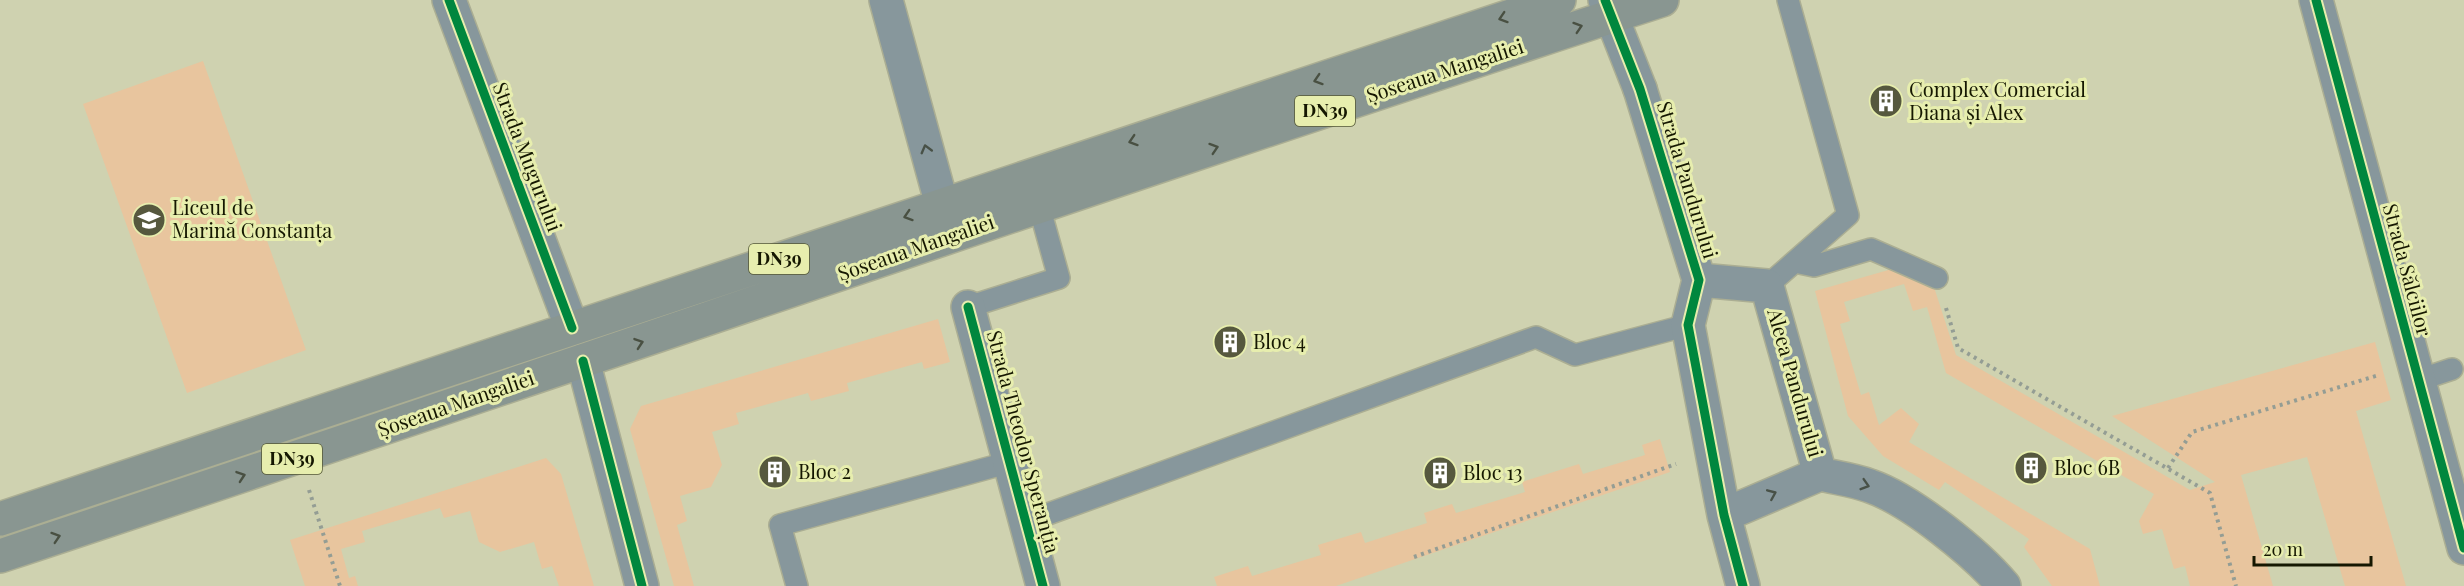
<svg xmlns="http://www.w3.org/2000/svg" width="2464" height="586" font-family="'Playfair Display',serif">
	<rect width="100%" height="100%" fill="#cfd2b0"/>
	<path fill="#e8c59e" d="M203,61L306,350L187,393L83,104Z
		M1899,267L1932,281L1956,355L2190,490L2215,482L2112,416L2375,342L2391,400L2356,411L2406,586H2345L2307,457L2241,475L2273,586H2190L2185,566L2174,569L2162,529L2143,534L2139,521L2154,494L1946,373L1927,307L1913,311L1904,284L1844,302L1850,321L1840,324L1861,395L1869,392L1879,425L1901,408L1919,424L1909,442L2090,549L2100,586H2052L2024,547L2029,539L1945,482L1939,490L1883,456L1848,416L1815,291Z
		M938,319L950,362L924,369L922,362L847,383L849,391L811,401L808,393L736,413L739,424L712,432L722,465L711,487L680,496L687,521L677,525L694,586H674L630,429L641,406Z
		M1660,439L1670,472L1336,586H1217L1214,577L1248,566L1252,576L1321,555L1318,545L1361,532L1365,543L1427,523L1424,513L1452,504L1456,513L1525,492L1522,482L1579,464L1583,474L1645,455L1642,445Z
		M546,458L561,474L594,586H559L552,566L542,569L534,542L500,552L479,542L470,511L444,518L440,508L362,531L365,542L341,549L349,578L355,576L358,586H305L290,540Z"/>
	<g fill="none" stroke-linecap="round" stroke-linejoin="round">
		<g stroke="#abae93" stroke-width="24">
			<path id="service" d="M1795,262L1814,266L1871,249L1937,278
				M1767,286L1848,215L1788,0
				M968,307L1059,278L1039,206
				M2419,380L2452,369
				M1026,522L1536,337L1575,355L1688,325
				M797,586L780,525L1010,462"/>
		</g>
		<g stroke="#abae93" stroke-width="36">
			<path id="minor" d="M449,0L572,328
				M886,0L942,205
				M2316,0L2464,548
				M1640,89L1699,280L1688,325L1724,515L1743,586
				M1699,280L1767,286L1820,474C1837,478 1854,480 1870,486C1911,500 1976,553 2004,586
				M968,307L1043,586
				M583,361L642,586
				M1724,515L1820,474"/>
		</g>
		<g stroke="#abae93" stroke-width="36">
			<path id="tertiary" d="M1605,0L1640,89"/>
		</g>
		<g stroke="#abae93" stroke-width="36">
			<path id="primary" d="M0,519L1559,0
				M0,556C555,373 1106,180 1662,0"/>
		</g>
		<path stroke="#949d94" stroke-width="4" stroke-dasharray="3 4.5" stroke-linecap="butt" d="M1946,308L1958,348L2210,493L2236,586
			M2168,468L2192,432L2379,375
			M309,490L340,586
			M1414,557L1676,464"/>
		<use href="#service" stroke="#87979c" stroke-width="21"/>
		<use href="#minor" stroke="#87979c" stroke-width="33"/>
		<use href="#tertiary" stroke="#87979c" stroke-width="33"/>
		<use href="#primary" stroke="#899691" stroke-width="33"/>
		<g stroke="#e7eeae" stroke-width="13">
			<path id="cycleway" d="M449,0L572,328
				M1605,0L1640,89L1699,280L1688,325L1724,515L1743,586
				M2316,0L2464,548
				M968,307L1043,586
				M583,361L642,586"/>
		</g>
		<use href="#cycleway" stroke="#00873e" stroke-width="9"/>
	</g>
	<defs><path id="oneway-chevron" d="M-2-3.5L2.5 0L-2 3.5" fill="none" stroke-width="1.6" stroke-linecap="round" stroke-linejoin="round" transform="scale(1.5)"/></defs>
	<g stroke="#495042">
		<use href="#oneway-chevron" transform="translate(1503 18) rotate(162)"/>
		<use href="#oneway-chevron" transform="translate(1578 27) rotate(-18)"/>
		<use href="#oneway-chevron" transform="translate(1318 80) rotate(162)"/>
		<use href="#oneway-chevron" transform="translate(1133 141) rotate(162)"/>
		<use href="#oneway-chevron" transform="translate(1214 148) rotate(-18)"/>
		<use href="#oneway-chevron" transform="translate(908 216) rotate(162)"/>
		<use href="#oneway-chevron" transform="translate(639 343) rotate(-19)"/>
		<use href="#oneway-chevron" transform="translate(241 476) rotate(-19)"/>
		<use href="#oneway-chevron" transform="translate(56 537) rotate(-18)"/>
	</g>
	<g stroke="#485147">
		<use href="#oneway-chevron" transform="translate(926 149) rotate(-105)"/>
		<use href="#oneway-chevron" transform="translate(1865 485) rotate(17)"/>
		<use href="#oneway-chevron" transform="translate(1772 494) rotate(-23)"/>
	</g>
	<defs>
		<g id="building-disc" transform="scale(1.725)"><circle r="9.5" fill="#56583e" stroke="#e7eeae"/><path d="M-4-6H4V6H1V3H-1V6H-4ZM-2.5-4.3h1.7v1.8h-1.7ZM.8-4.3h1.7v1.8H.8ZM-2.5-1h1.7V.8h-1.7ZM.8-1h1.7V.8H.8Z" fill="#fff"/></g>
		<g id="school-disc" transform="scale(1.725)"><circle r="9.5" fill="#56583e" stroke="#e7eeae"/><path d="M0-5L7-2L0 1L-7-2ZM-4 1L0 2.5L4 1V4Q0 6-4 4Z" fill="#fff"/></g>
	</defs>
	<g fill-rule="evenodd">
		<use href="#building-disc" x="1886" y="101"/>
		<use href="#school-disc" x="149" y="220"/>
		<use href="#building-disc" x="1230" y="342"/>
		<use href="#building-disc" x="2031" y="468"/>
		<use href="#building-disc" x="775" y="472"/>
		<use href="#building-disc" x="1440" y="473"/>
	</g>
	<g text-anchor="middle" stroke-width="6" stroke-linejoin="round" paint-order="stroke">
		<g fill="#e7eeae" stroke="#545835" stroke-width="1.5">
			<rect x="1295" y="96" width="60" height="30" rx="4.5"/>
			<rect x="749" y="244" width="60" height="30" rx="4.5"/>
			<rect x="262" y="444" width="60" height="30" rx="4.5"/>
		</g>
		<g font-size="18" font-weight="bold" fill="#151701">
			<text x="1325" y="117">DN39</text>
			<text x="779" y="265">DN39</text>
			<text x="292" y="465">DN39</text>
		</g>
		<g font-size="20" fill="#151701" stroke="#e7eeae">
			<text transform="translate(1445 71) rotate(-18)" y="7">Șoseaua Mangaliei</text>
			<text transform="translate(527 157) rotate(69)" y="7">Strada Mugurului</text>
			<text transform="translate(1687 180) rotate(73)" y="7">Strada Pandurului</text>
			<text transform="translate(916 248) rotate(-19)" y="7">Șoseaua Mangaliei</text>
			<text transform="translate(2407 270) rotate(75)" y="7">Strada Sălciilor</text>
			<text transform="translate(1795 383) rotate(74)" y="7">Aleea Pandurului</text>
			<text transform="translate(456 404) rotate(-19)" y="7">Șoseaua Mangaliei</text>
			<text transform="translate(1023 442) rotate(75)" y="7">Strada Theodor Speranția</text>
		</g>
		<g font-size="20" fill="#151701" stroke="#e7eeae" text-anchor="start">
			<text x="1909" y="97">Complex Comercial<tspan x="1909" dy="23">Diana și Alex</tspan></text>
			<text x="172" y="215">Liceul de<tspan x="172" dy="23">Marină Constanța</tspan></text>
			<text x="1253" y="349">Bloc 4</text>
			<text x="2054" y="475">Bloc 6B</text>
			<text x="798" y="479">Bloc 2</text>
			<text x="1463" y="480">Bloc 13</text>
		</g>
	</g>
	<path d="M2254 556v9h117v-9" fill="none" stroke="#151701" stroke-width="3"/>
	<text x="2263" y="556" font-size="18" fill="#151701" stroke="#e7eeae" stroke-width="4.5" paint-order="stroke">20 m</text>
</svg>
